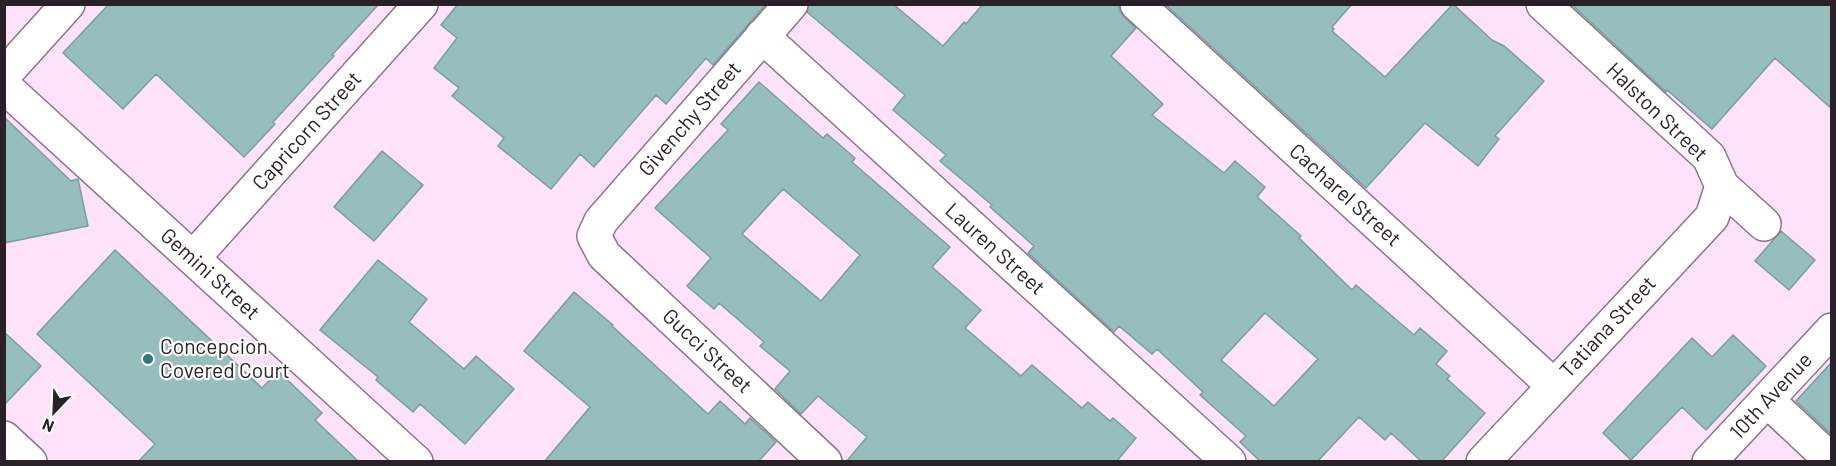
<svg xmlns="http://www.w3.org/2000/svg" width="1836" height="466" font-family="Barlow,sans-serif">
	<rect width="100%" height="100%" fill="#fde2fa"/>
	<path fill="#96bebc" stroke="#779f9d" stroke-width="1.5" fill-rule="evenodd" d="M109,4H379L332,55L334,56L273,122L275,124L244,157L156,74L123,109L63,53Z
		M458,4H766L713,65L706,58L666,104L656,95L594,167L580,154L551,189L498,146L504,138L452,96L459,88L434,68L457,38L441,25Z
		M809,4H893L943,46L964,22L966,24L983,4H1119V10L1124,17L1136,28L1111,56L1163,104L1152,115L1224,173L1235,161L1265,187L1257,197L1301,236L1299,238L1352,290L1356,285L1414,335L1420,328L1447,351L1436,364L1450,376L1447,379L1485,413L1441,462H1422L1391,433L1385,440L1359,417L1317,462H1261L1240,442L1246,436L1200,395L1203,392L1157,349L1152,354L1119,326L1114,332L1028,253L1034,246L990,207L992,205L940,161L946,155L893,110L905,95L807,12ZM1265,313L1318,359L1274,406L1221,360Z
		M1165,4H1352L1332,27L1334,29L1332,31L1385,77L1453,4L1492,40L1504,46L1544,81L1495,136L1499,139L1478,166L1425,123L1366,188Z
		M1571,4H1832V109L1775,58L1712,129L1667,90L1666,92Z
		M759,82L823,138L827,134L855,158L852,162L950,247L932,267L981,310L965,328L1021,376L1032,365L1082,408L1088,402L1110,421L1113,418L1136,438L1116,462H846L867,437L818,396L801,414L775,389L790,371L760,346L764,342L719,303L714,309L687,286L711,258L655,208L728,130L721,124ZM783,189L860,255L821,301L742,234Z
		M4,117L71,181L78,179L88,226L4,243Z
		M382,151L423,185L374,241L334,207Z
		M1781,231L1815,260L1789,290L1755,261Z
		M115,250L262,388L278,371L322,413L315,420L359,462H138L155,444L37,334Z
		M378,260L427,299L409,322L464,369L476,356L514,389L465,444L420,404L413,412L376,380L378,377L320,330Z
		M574,292L613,325L612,326L708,414L720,401L745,424L750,418L776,442L758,462H544L590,407L524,351Z
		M4,332L41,366L4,405Z
		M1733,335L1766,366L1706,430L1682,407L1631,460L1603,433L1692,338L1712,357Z
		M1832,362V435L1796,401Z"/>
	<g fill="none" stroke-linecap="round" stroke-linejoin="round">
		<g stroke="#8c748a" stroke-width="36">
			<path id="minor" d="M791,4L601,221L594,236L604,255L825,462
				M1137,4L1554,386
				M1543,4L1709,157L1722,186L1764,224
				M762,36L1229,462
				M4,75L68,4
				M4,86L416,462
				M193,258L421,4
				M1767,400L1832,461
				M4,438L30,462
				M1483,462L1712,217L1722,186
				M1709,462L1832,330"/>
		</g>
		<use href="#minor" stroke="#fff" stroke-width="33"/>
	</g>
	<circle fill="#2f7976" stroke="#fff" stroke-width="2" cx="148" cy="359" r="6"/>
	<g text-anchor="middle" stroke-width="4.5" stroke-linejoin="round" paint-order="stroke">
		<g font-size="21" fill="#2a2029" stroke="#fff">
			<text transform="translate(1657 112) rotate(44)" y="7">Halston Street</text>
			<text transform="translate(690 119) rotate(-49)" y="7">Givenchy Street</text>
			<text transform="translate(307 131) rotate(-48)" y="7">Capricorn Street</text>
			<text transform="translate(1345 195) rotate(42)" y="7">Cacharel Street</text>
			<text transform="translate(995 249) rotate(42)" y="7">Lauren Street</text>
			<text transform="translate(210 274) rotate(42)" y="7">Gemini Street</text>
			<text transform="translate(1608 327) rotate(-47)" y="7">Tatiana Street</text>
			<text transform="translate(707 351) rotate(43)" y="7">Gucci Street</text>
			<text transform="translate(1771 396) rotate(-47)" y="7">10th Avenue</text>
		</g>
		<g font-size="21" fill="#2a2029" stroke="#fff" text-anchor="start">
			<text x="160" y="354">Concepcion<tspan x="160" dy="24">Covered Court</tspan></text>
		</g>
	</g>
	<rect width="1836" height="466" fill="none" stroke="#2a2029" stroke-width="12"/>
	<g transform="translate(54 412) rotate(203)" stroke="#ffffff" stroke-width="4.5" paint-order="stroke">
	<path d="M0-4.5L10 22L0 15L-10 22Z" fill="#2a2029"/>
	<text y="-9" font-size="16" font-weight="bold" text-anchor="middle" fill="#2a2029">N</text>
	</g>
</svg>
